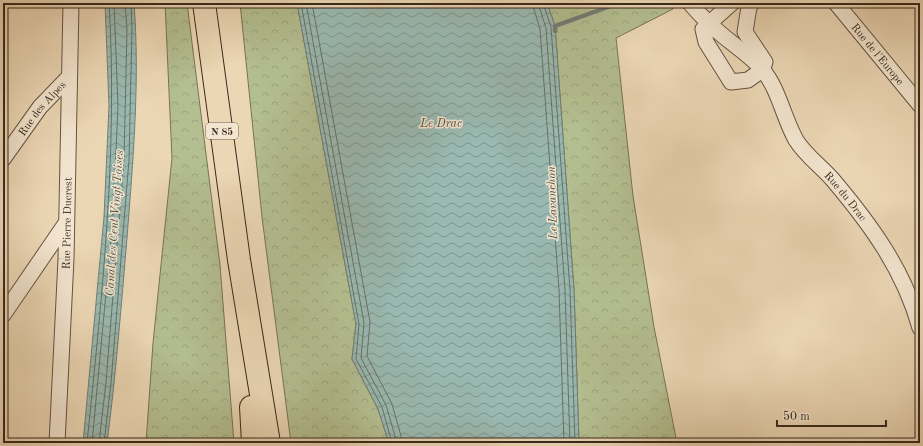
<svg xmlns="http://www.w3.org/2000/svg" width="923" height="446" font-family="'Old Standard TT',serif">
	<defs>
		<pattern id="forest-crowns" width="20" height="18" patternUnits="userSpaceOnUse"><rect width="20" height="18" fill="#b4bf91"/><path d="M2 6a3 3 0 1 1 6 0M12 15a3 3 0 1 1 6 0" fill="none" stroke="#9ba47d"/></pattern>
		<pattern id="water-waves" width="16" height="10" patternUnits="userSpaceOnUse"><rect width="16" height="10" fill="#99b9b1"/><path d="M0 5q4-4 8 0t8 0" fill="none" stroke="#7e968f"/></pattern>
	</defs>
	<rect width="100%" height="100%" fill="#ecd7b5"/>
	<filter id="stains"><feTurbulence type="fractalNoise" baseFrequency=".005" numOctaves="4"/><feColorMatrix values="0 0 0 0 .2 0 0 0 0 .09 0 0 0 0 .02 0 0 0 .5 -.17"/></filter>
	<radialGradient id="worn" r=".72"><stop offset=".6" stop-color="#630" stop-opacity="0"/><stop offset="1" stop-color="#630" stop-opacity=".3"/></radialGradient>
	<path fill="url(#forest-crowns)" stroke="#767457" d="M165,3H187L220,265L234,443H146L153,343L172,158Z
		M240,3H297L356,324L352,359L378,409L389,443H291L262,217Z
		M547,3H670L673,9L616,38L633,196L654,327L677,443H579L574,290L555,26Z"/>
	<path fill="url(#water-waves)" stroke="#727f76" d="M105,3H134C140,81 133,161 127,238C121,307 116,375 107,443H83L104,217L109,106Z
		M297,3H547L555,26L574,290L579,443H389L378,409L352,359L356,324Z"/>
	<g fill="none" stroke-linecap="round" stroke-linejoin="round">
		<path stroke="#687167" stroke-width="1" d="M301,3L359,324L356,359L382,407L392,443
			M306,3L364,323L361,358L386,405L397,443
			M312,3L370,322L367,356L392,404L403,443
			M532,3L540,29L559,290L564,443
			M538,3L546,28L565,290L570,443
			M543,3L551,27L570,290L575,443
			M87,443C102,297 118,150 109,3
			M92,443L113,218L118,106L114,3
			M99,443L106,382L124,159L127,29L125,3
			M104,443L111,383L129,160L132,29L131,3"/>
		<path stroke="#727f76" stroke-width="4.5" d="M555,31V26L619,3"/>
		<g stroke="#645443" stroke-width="17">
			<g id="street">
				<path id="s1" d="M690,3C696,10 702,17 709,23C725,40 746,51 762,69C779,89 783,117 796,140C805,155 822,167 833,180C871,225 904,270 920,328"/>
				<path d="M732,3L703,29L706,42L731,82L748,80L762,70"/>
				<path d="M752,3L749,7L745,32L765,62L764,65"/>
				<path id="s2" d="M836,3L920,105"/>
				<path id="s3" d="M3,159L40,107L68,78"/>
				<path d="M3,315L66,223"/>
				<path id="s4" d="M57,443L66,259L71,3"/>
			</g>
		</g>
		<g stroke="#37291d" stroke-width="24">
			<path id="highway" d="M204,3L239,260L269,443
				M251,407L253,443"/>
		</g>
		<use href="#street" stroke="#f3e5cf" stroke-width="15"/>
		<use href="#highway" stroke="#ecd7b5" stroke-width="22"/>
	</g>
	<g text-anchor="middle" stroke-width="3" stroke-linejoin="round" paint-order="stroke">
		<rect fill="#f3e5cf" stroke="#6f6152" stroke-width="1" x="206" y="123" width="32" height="16" rx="3"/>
		<g font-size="10" font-weight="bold" fill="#37291d">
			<text x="222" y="135">N 85</text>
		</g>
		<g font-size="11" fill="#37291d" stroke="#f3e5cf">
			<text dy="4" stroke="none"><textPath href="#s2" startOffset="66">Rue de l'Europe</textPath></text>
			<text dy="4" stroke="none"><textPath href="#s3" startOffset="64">Rue des Alpes</textPath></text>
			<text dy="4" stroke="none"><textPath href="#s1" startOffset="252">Rue du Drac</textPath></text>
			<text dy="4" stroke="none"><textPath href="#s4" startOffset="220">Rue Pierre Ducrest</textPath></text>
		</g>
		<g font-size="12" font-style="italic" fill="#504d42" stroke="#f3e5cf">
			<text x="441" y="127">Le Drac</text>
			<text transform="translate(552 203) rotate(-92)" y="4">Le Lavanchon</text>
			<text transform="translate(114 223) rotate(-86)" y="4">Canal des Cent Vingt Toises</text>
		</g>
	</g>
	<rect width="923" height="446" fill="none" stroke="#ecd7b5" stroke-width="16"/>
	<rect x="4" y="4" width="915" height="438" fill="none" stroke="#37291d" stroke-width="2"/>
	<rect x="8" y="8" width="907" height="430" fill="none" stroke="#37291d"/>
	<path d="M777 420v6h109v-6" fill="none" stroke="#37291d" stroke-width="2"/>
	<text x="783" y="420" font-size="12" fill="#37291d" stroke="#f3e5cf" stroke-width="3" paint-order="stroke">50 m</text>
	<rect width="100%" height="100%" filter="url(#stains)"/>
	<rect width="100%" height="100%" fill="url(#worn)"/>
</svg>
